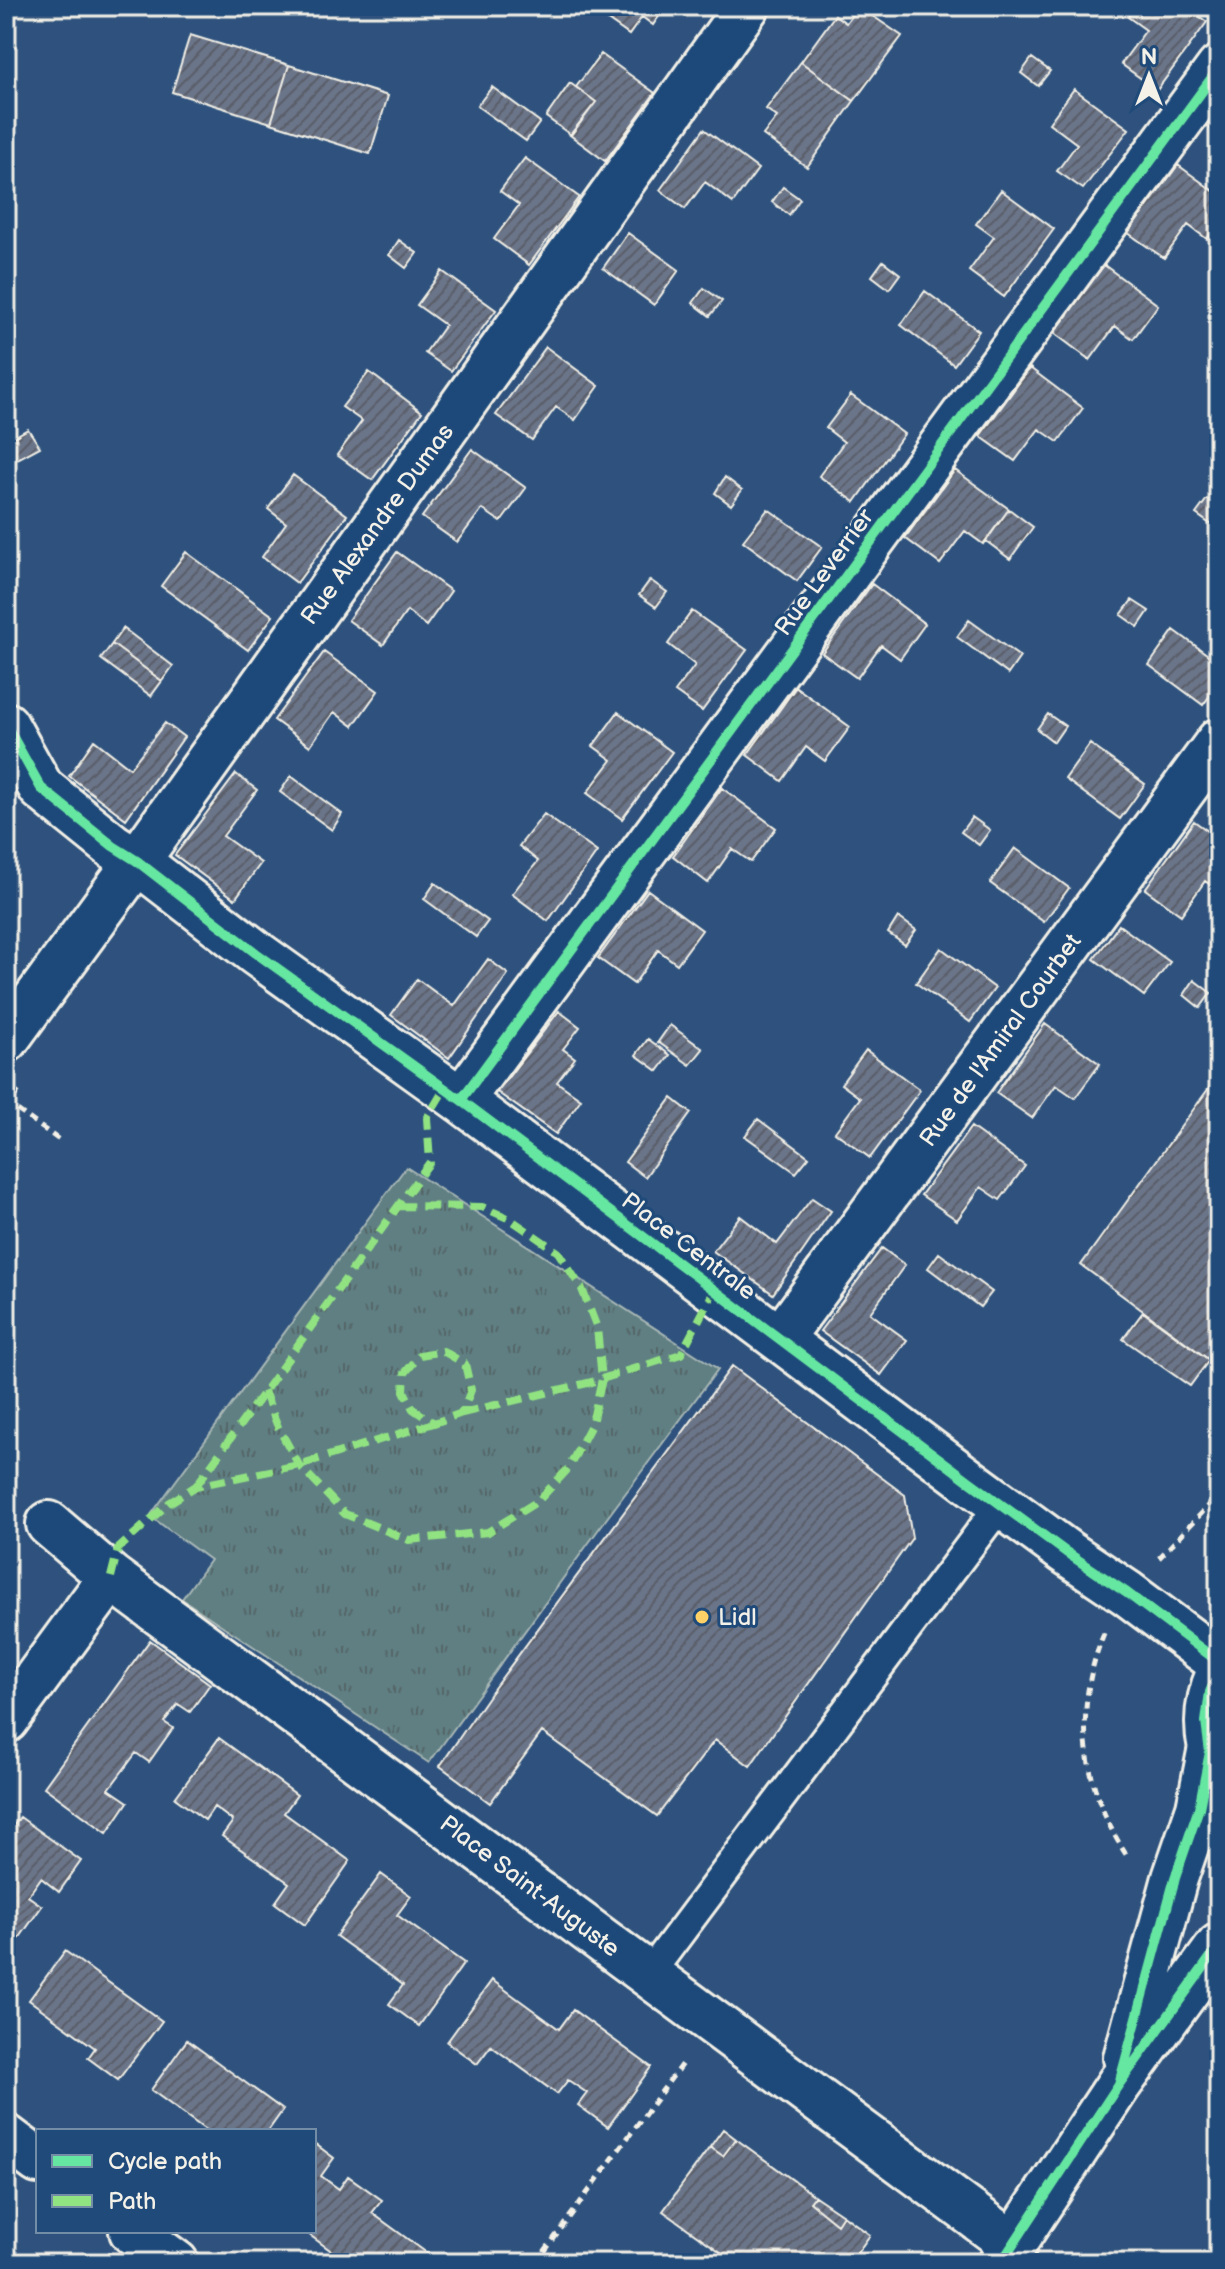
<svg xmlns="http://www.w3.org/2000/svg" width="1225" height="2269" font-family="'Balsamiq Sans',sans-serif">
	<defs>
		<pattern id="grass-tufts" width="24" height="20" patternUnits="userSpaceOnUse" patternTransform="scale(2)"><rect width="24" height="20" fill="#5f7f83"/><path d="M3 7l-1-3M5 7V3M7 7l1-3M15 17l-1-3M17 17v-4M19 17l1-3" fill="none" stroke="#556668"/></pattern>
		<pattern id="building-hatch" width="6" height="6" patternUnits="userSpaceOnUse" patternTransform="scale(2)"><rect width="6" height="6" fill="#6a7489"/><path d="M-1 1l2-2M0 6l6-6M5 7l2-2" fill="none" stroke="#5a5e68"/></pattern>
	</defs>
	<rect width="100%" height="100%" fill="#2e527d"/>
	<filter id="ink" filterUnits="userSpaceOnUse"><feTurbulence type="fractalNoise" baseFrequency=".0125" numOctaves="2"/><feDisplacementMap in="SourceGraphic" scale="16" xChannelSelector="R" yChannelSelector="G"/><feConvolveMatrix kernelMatrix="1 2 1 2 8 2 1 2 1" color-interpolation-filters="sRGB"/></filter>
	<g filter="url(#ink)">
		<path fill="url(#grass-tufts)" stroke="#aab8b6" stroke-width="2" d="M406,1167L718,1369L601,1526L429,1763L182,1599L210,1560L150,1516Z"/>
		<path fill="url(#building-hatch)" stroke="#f4f1e8" stroke-width="2" d="M588,6H666L653,25L642,17L629,35Z
			M858,6L902,36L854,101L801,62L835,15L846,23Z
			M1135,6H1185L1207,22L1157,90L1121,64L1146,30L1128,17Z
			M190,35L289,65L271,123L172,92Z
			M601,54L655,93L605,161L570,135L596,102L576,87Z
			M1032,58L1050,71L1038,86L1021,73Z
			M801,62L854,101L807,167L763,135L777,117L766,109Z
			M289,65L388,96L370,154L271,123Z
			M570,83L596,102L571,135L546,117Z
			M492,87L540,122L526,141L477,106Z
			M1074,89L1129,129L1083,189L1057,171L1077,144L1049,123Z
			M1219,109V135L1206,126Z
			M704,129L758,169L733,203L705,182L685,209L660,190Z
			M525,158L579,197L529,265L494,239L519,205L500,191Z
			M1178,165L1219,195V223L1207,239L1188,225L1164,258L1128,233Z
			M783,187L800,199L789,215L772,202Z
			M1001,190L1054,229L1004,297L969,271L994,237L976,224Z
			M628,233L679,270L654,305L603,268Z
			M399,240L417,253L406,268L389,255Z
			M883,261L900,274L889,289L872,276Z
			M1104,265L1158,305L1133,339L1115,326L1090,360L1054,333Z
			M442,271L496,310L451,371L425,353L445,325L417,305Z
			M704,288L722,301L710,316L693,303Z
			M925,291L979,331L954,365L901,325Z
			M546,347L599,386L575,420L556,407L532,440L496,415Z
			M1030,368L1083,408L1058,442L1039,429L1015,461L980,436Z
			M369,372L422,412L372,480L337,455L362,421L342,407Z
			M851,395L904,434L855,502L819,476L844,442L826,428Z
			M28,429L40,447L6,465V441Z
			M472,449L526,488L501,522L482,509L457,542L422,517Z
			M955,470L1009,509L983,544L965,531L940,564L905,538Z
			M293,475L347,515L297,583L262,557L286,523L268,509Z
			M725,477L742,490L731,505L715,493Z
			M1207,499L1219,507V518L1213,526L1196,514Z
			M768,509L822,547L797,581L743,541Z
			M1009,509L1033,527L1010,559L986,541Z
			M186,552L273,616L248,650L161,586Z
			M397,552L451,591L426,626L407,611L383,645L348,620Z
			M650,580L667,592L656,607L639,595Z
			M872,584L925,624L900,659L881,645L857,678L822,653Z
			M1132,600L1149,611L1138,627L1121,615Z
			M692,611L747,650L702,711L675,692L695,665L668,644Z
			M969,620L1020,657L1008,674L957,637Z
			M123,628L173,666L162,681L112,644Z
			M1174,630L1219,663V683L1203,705L1149,665Z
			M112,644L162,681L151,696L101,659Z
			M324,652L378,691L353,726L334,712L310,746L274,720Z
			M796,687L850,727L825,761L806,747L782,781L747,755Z
			M618,712L672,752L622,819L587,793L612,760L593,746Z
			M1048,714L1065,726L1054,742L1037,729Z
			M165,723L184,737L126,819L69,776L94,740L130,768Z
			M1090,744L1145,784L1120,819L1065,779Z
			M236,774L257,790L223,836L261,863L235,899L175,855Z
			M291,776L342,814L332,830L280,792Z
			M722,788L776,828L751,862L732,849L708,883L673,856Z
			M544,814L597,852L548,921L512,894L538,861L519,846Z
			M972,817L990,830L979,845L961,832Z
			M1194,821L1219,839V891L1205,881L1181,915L1145,889Z
			M1015,848L1069,888L1044,922L990,883Z
			M435,883L488,921L476,937L424,899Z
			M648,890L702,930L677,964L658,950L634,984L598,958Z
			M898,917L916,930L905,945L888,933Z
			M1119,925L1170,962L1144,996L1094,959Z
			M941,948L995,988L970,1022L916,983Z
			M488,959L508,974L449,1058L391,1015L417,979L454,1006Z
			M1194,980L1211,993L1200,1008L1184,995Z
			M559,1011L580,1027L563,1049L575,1058L557,1082L581,1099L556,1134L497,1092Z
			M1045,1024L1100,1064L1075,1098L1056,1085L1032,1118L996,1093Z
			M670,1025L703,1049L690,1065L658,1042Z
			M648,1039L670,1055L658,1071L636,1055Z
			M866,1050L920,1090L870,1158L835,1132L860,1098L841,1084Z
			M1219,1074V1367L1081,1265Z
			M672,1098L691,1113L645,1177L625,1162Z
			M758,1119L809,1157L796,1173L745,1136Z
			M971,1127L1025,1166L1000,1200L981,1187L957,1220L921,1195Z
			M812,1198L831,1211L773,1294L713,1251L740,1216L777,1244Z
			M882,1248L905,1265L870,1313L907,1340L881,1375L820,1331Z
			M939,1253L992,1292L980,1307L928,1268Z
			M1143,1312L1209,1360L1190,1386L1123,1339Z
			M732,1366L905,1495L912,1538L750,1766L715,1740L657,1816L542,1732L490,1803L440,1766L489,1695Z
			M150,1640L210,1684L190,1712L178,1704L164,1722L173,1728L149,1762L136,1753L109,1789L128,1802L107,1833L44,1787Z
			M219,1738L297,1795L284,1813L350,1861L305,1925L275,1903L289,1883L222,1836L233,1821L214,1807L205,1820L175,1798Z
			M20,1817L81,1861L59,1892L41,1878L28,1896L42,1906L18,1940L6,1931V1836Z
			M381,1874L411,1896L397,1915L464,1963L419,2026L389,2004L403,1985L336,1936Z
			M65,1951L162,2021L118,2080L88,2058L95,2048L29,2000Z
			M492,1980L559,2029L573,2010L651,2067L608,2127L578,2105L587,2093L568,2080L557,2094L491,2046L477,2064L447,2042Z
			M187,2040L283,2110L268,2131H207L151,2090Z
			M723,2129L736,2139L723,2156L710,2147Z
			M736,2139L815,2196L810,2202L837,2224L843,2215L870,2235L850,2263H714L722,2253L663,2211L710,2147L723,2156Z
			M314,2143L334,2158L321,2176L339,2189L348,2176L382,2200L372,2213L438,2261L436,2263H348L304,2231H314Z
			M815,2196L843,2215L837,2224L810,2202Z
			M11,2251L27,2263H6Z"/>
		<g fill="none" stroke-linecap="round" stroke-linejoin="round">
			<g stroke="#f4f1e8" stroke-width="34">
				<path id="service" d="M649,1974L1001,1504"/>
			</g>
			<g stroke="#f4f1e8" stroke-width="50">
				<path id="minor" d="M6,725L41,788L113,846L137,861L256,953L461,1100L969,1481L1066,1552L1127,1593L1219,1662
					M6,1040L137,861L747,6
					M461,1100L1219,68
					M780,1339L1219,741
					M49,1524L111,1577L1014,2245
					M6,1720L111,1577
					M6,2137L38,2161
					M132,2231L176,2263"/>
			</g>
			<g stroke="#f4f1e8" stroke-width="50">
				<path id="tertiary" d="M1219,1673C1204,1707 1204,1738 1219,1772
					M1126,2058L1175,1878L1199,1808L1210,1752
					M1001,2263L1119,2084L1219,1946"/>
			</g>
			<path stroke="#f4f1e8" stroke-width="5" stroke-dasharray="8 6" stroke-linecap="butt" d="M6,1102L62,1142
				M6,1109L21,1087
				M1159,1558L1219,1495
				M1104,1633C1072,1713 1082,1788 1129,1859
				M536,2263L684,2061"/>
			<use href="#service" stroke="#1f4a7a" stroke-width="28"/>
			<use href="#minor" stroke="#1f4a7a" stroke-width="44"/>
			<use href="#tertiary" stroke="#1f4a7a" stroke-width="44"/>
			<path stroke="#91e382" stroke-width="8" stroke-dasharray="16 8" stroke-linecap="butt" d="M443,1351L465,1364L471,1390L462,1413L434,1423L413,1409L404,1391L405,1373L420,1355Z
				M264,1391L278,1427L299,1465L345,1514L409,1540L488,1532L538,1501L568,1469L592,1423L602,1379L597,1328L582,1289L558,1252L510,1219L482,1207L398,1206
				M462,1413L592,1382L681,1354L715,1289
				M196,1486L430,1162L427,1118L445,1088
				M111,1577L118,1549L169,1503L196,1486L299,1465L434,1423"/>
			<g stroke="#1f4a7a" stroke-width="15">
				<path id="cycleway" d="M6,725L41,788L113,846L137,861L256,953L461,1100L969,1481L1066,1552L1127,1593L1219,1662
					M461,1100L1219,68
					M1119,2084L1175,1878L1199,1808L1210,1752L1206,1722L1210,1692L1219,1673
					M1001,2263L1119,2084L1219,1946"/>
			</g>
			<use href="#cycleway" stroke="#66e7a1" stroke-width="10"/>
		</g>
	</g>
	<circle fill="#ffd166" stroke="#1f4a7a" stroke-width="3" cx="702" cy="1617" r="8"/>
	<g text-anchor="middle" stroke-width="6" stroke-linejoin="round" paint-order="stroke">
		<g font-size="24" fill="#f4f1e8" stroke="#1f4a7a">
			<text transform="translate(377 524) rotate(-54)" y="8">Rue Alexandre Dumas</text>
			<text transform="translate(824 572) rotate(-54)" y="8">Rue Leverrier</text>
			<text transform="translate(1000 1040) rotate(-54)" y="8">Rue de l'Amiral Courbet</text>
			<text transform="translate(689 1246) rotate(37)" y="8">Place Centrale</text>
			<text transform="translate(530 1886) rotate(37)" y="8">Place Saint-Auguste</text>
		</g>
		<g font-size="24" fill="#f4f1e8" stroke="#1f4a7a" text-anchor="start">
			<text x="718" y="1625">Lidl</text>
		</g>
	</g>
	<rect width="1225" height="2269" fill="none" stroke="#1f4a7a" stroke-width="32"/>
	<rect x="16" y="16" width="1193" height="2237" fill="none" stroke="#f4f1e8" stroke-width="3" filter="url(#ink)"/>
	<rect x="36" y="2129" width="280" height="104" fill="#1f4a7a" stroke="#748da6" stroke-width="2"/>
	<rect x="52" y="2155" width="40" height="12" fill="#66e7a1" stroke="#748da6" stroke-width="2"/>
	<text x="108" y="2169" font-size="24" fill="#f4f1e8">Cycle path</text>
	<rect x="52" y="2195" width="40" height="12" fill="#91e382" stroke="#748da6" stroke-width="2"/>
	<text x="108" y="2209" font-size="24" fill="#f4f1e8">Path</text>
	<g transform="translate(1149 76)" stroke="#1f4a7a" stroke-width="6" paint-order="stroke">
	<path d="M0-6L14 30L0 20L-14 30Z" fill="#f4f1e8"/>
	<text y="-12" font-size="22" font-weight="bold" text-anchor="middle" fill="#f4f1e8">N</text>
	</g>
</svg>
